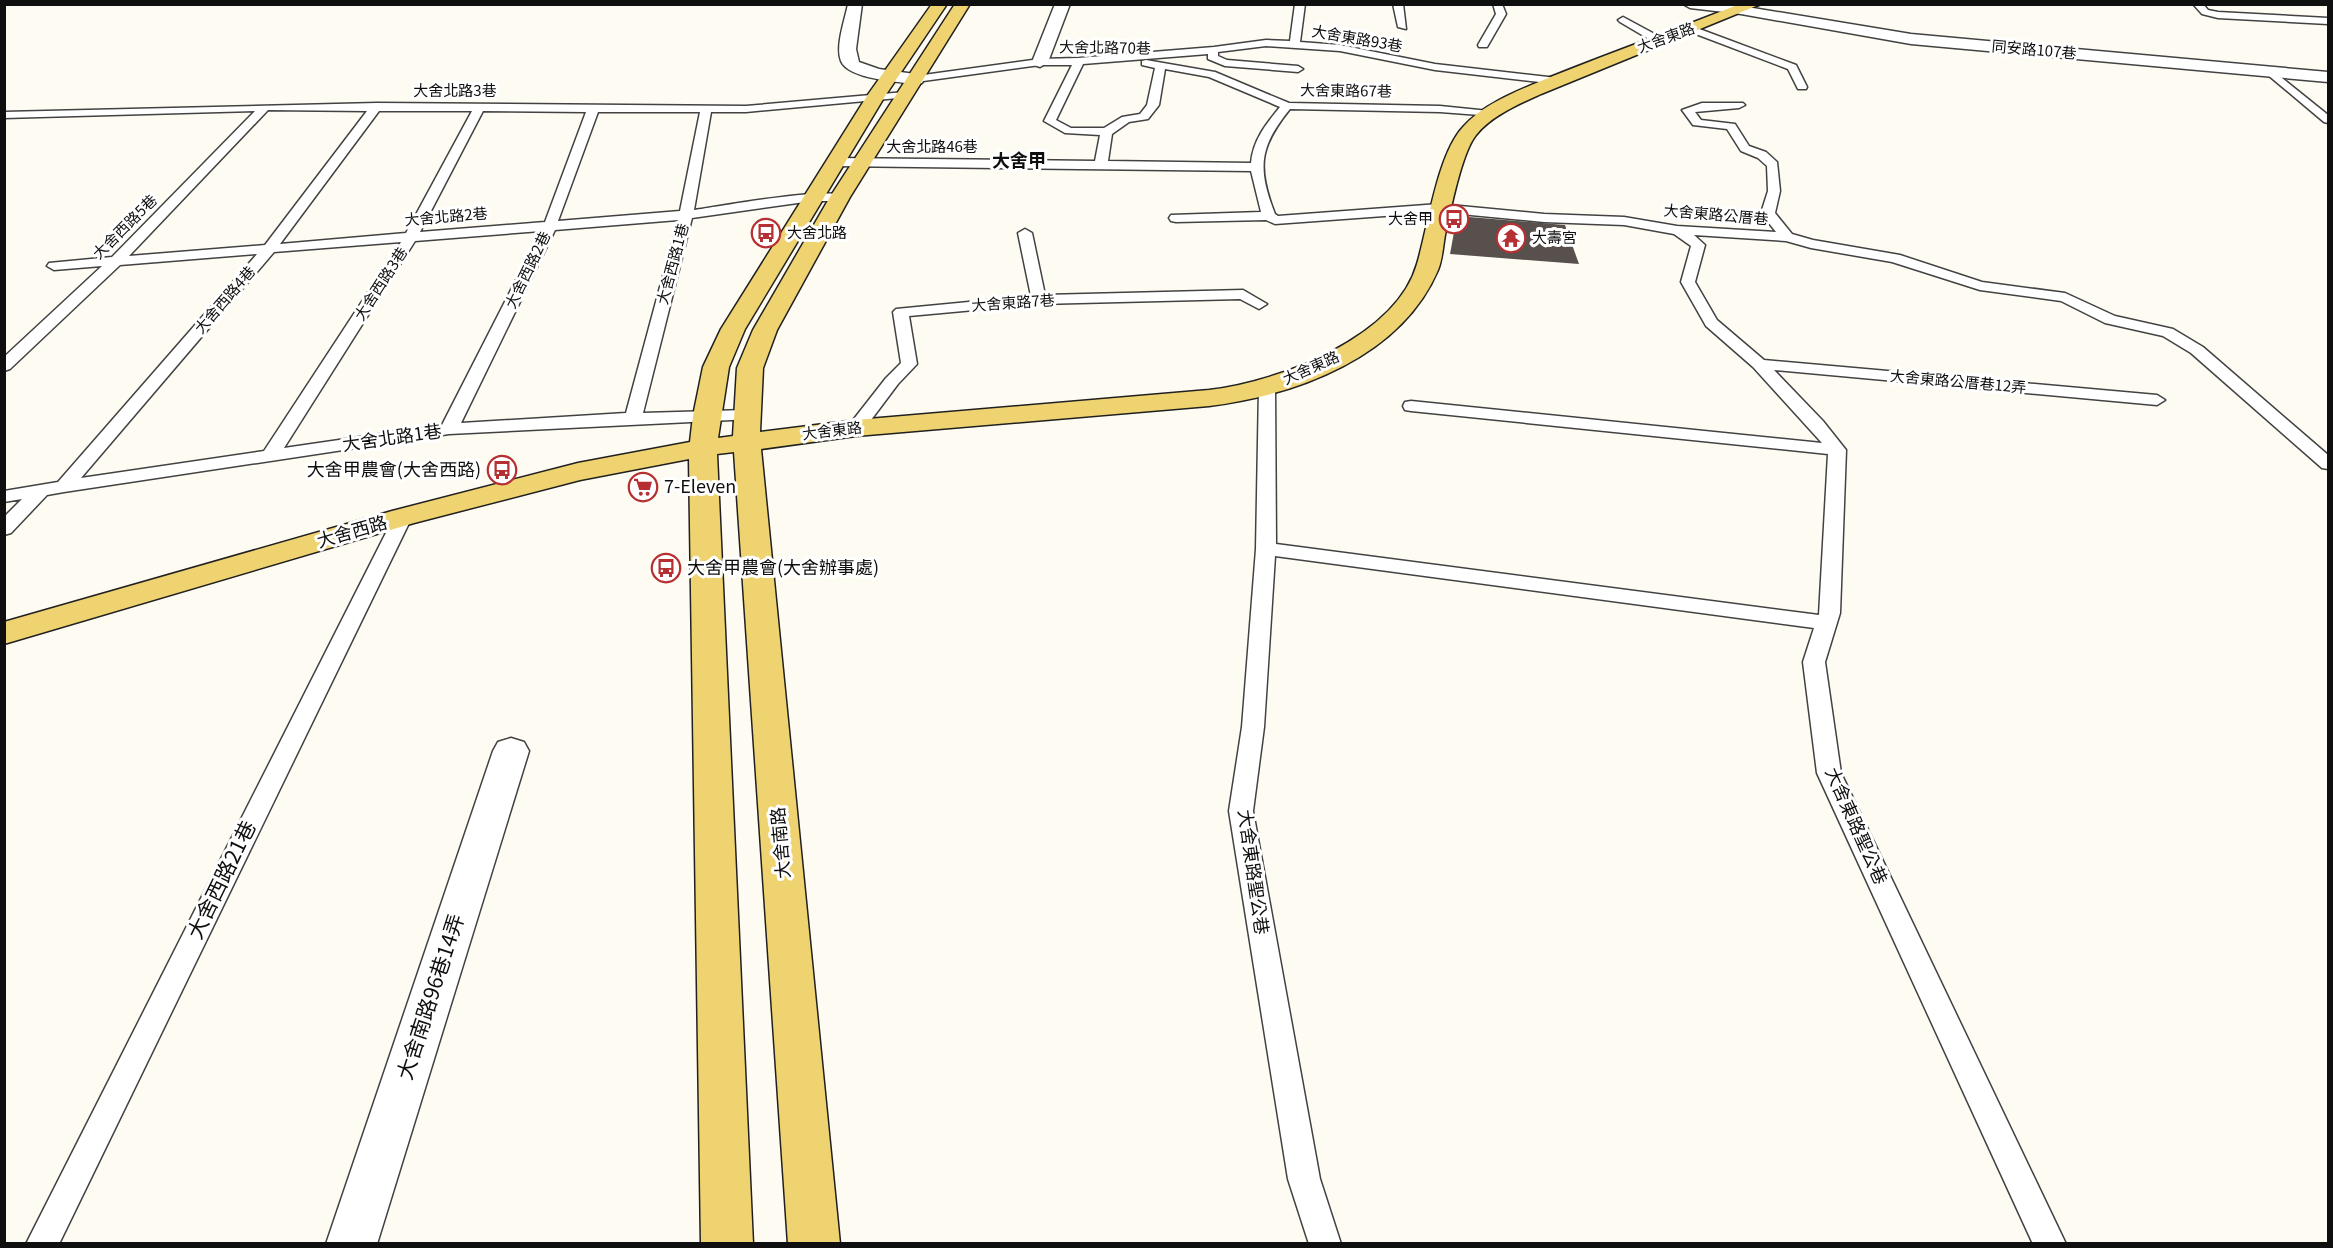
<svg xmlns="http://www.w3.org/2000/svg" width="2333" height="1248" font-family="Georgia,'Noto Sans TC',serif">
	<rect width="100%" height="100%" fill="#fefcf2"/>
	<path fill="#57504c" d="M1457,216L1565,225L1579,264L1450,254Z"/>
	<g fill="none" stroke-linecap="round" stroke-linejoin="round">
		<g stroke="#424242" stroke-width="3">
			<path id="lane" d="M1295,4H1305L1300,42L1340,45L1435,64L1557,78L1562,81L1557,84L1435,70L1340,51L1266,46L1218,52V56L1227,60L1298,66L1303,69L1298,72L1225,66L1208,59V54L1083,64L1056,120L1071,128H1104L1122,117L1140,114L1147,105L1155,68L1142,65V61L1146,60L1215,72L1289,103L1440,106L1489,111L1493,112V116L1440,112L1290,109C1259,147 1257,168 1275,214L1278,216L1439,204L1544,214L1624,217L1677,226L1776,232L1761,213L1768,191L1767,166L1758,158L1741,151L1727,129L1693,125L1682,110L1702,103H1743L1745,105L1739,108L1695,112L1701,120L1735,124L1749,146L1766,152L1777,162L1780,191L1775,213L1792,234L1813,240L1900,255L1982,282L2065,293L2115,316L2173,329L2203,347L2328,455V469L2322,468L2191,353L2163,336L2105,323L2061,301L1980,290L1892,262L1811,248L1786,241L1694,235L1705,245L1695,282L1717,320L1764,360L2157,395L2165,400L2157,405L1774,370L1823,421L1846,450L1840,613L1825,662L1841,773L2066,1244H2033L1817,773L1803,662L1814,628L1275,556L1264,727L1253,811L1320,1179L1341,1244H1309L1288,1179L1229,811L1242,727L1256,549L1259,387L1267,382L1275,387L1276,544L1819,615L1828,454L1411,411L1405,410L1403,406L1405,402L1411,401L1822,443L1753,367L1706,326L1681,282L1691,246L1674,234L1624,225L1544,222L1439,212L1275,224L1266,220L1176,222L1171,221L1169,218L1171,215L1261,212L1251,171L835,166L829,162L835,158L1095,161L1100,135L1065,133L1044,121L1072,65H1040L916,82L911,79L916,76L1040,59L1078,58L1214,47L1266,40L1290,41ZM1165,69L1209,77L1280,107C1266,124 1253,140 1251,163L1108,161L1112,134L1129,122L1148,119L1159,105Z
				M1393,4H1403L1406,29L1398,27Z
				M1493,4H1502L1506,14L1487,47H1479L1478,45L1496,14Z
				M2193,4H2203L2208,10L2218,12L2328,18V24L2218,18L2202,14Z
				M1623,17L1662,38L1663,40L1654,42L1620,22L1618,20Z
				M1688,27H1694L1796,65L1807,87L1806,89H1798L1788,69L1688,31Z
				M2272,70L2328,115V123L2324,122L2268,75L2267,73Z
				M905,92L911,95L909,97L746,112H711L694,210C717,207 834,185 846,197L840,201H812L692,218L643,413L746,410L752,411L755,415L752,419L449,434L64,492L47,495L11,533L4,535V517L22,499L4,502V491L58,482L257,254L120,265L10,369L4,371V357L102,266L54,270L47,266L49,263L112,257L255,111L4,118V112L377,103L746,106ZM268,110L367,111L265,245L129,256ZM379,111H472L406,233L280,244ZM483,111L586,112L545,222L420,232ZM598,112H700L680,211L558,221ZM678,220L626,413L461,423L555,230ZM541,231L442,425L284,448L415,241ZM401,242L264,451L81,478L274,252Z
				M1025,229L1032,233L1045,295L1243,290L1267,304L1259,309L1240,299L1039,304L909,316L917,364L898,384L862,432H850L847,428L850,424L886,378L901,363L893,312L896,309L1031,296L1018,233Z
				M403,511L410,513L412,517L59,1244H26L394,517L396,513Z"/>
		</g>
		<g stroke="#424242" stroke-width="3">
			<path id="street" d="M848,4H862L856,49L859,62L879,69L922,75L924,79L922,83L916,84C899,82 848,79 841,61C835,46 845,20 848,4Z
				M1055,4H1070L1048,62L1040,67L1034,65L1032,62Z
				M1683,4L1741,6L1911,34L2328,72V82L1911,44L1741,14L1690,8Z
				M511,738L524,742L529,751L377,1244H326L493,751L498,742Z"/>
		</g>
		<g stroke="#202020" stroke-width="3">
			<path id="primary" d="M932,4H947L885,96L745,329L729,367L718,438L733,436L737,368L753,330L830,197L955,4H970L850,197L777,330L763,368L760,432L856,420L1209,390C1278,382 1396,338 1417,264C1428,228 1437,155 1463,127C1485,102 1523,89 1553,76C1615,51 1678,29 1740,4H1761L1541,94C1519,104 1491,116 1476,135C1462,152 1451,208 1446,230C1443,243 1443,258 1438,270C1401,357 1297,395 1209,406L856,436L761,449L840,1244H788L734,452L717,454L753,1244H701L689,459L580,480L414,523L4,644V622L392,511L578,463L690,442L693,416L703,367L721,329L867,96Z"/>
		</g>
		<use href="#lane" fill="#fff" fill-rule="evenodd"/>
		<use href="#street" fill="#fff" fill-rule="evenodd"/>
		<use href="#primary" fill="#efd371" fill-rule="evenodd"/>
	</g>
	<defs>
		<g id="bus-ring" transform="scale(1.5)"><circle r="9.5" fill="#fff" stroke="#b63033" stroke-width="1.5"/><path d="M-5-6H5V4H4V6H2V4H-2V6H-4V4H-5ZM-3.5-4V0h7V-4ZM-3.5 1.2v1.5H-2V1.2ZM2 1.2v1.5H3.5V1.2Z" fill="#b63033"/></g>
		<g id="temple-ring" transform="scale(1.5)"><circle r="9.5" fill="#fff" stroke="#b63033" stroke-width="1.5"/><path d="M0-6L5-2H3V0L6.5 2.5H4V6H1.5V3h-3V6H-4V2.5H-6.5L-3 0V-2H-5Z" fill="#b63033"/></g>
		<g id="supermarket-ring" transform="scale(1.5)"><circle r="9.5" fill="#fff" stroke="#b63033" stroke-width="1.5"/><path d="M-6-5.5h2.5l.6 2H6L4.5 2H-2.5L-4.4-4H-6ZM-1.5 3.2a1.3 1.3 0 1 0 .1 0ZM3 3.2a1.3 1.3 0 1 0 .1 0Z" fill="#b63033"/></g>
	</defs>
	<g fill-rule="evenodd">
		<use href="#bus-ring" x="1454" y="219"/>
		<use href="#bus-ring" x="766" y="233"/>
		<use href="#temple-ring" x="1511" y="238"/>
		<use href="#bus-ring" x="502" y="470"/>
		<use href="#supermarket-ring" x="643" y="487"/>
		<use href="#bus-ring" x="666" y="568"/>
	</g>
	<g text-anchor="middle" stroke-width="6" stroke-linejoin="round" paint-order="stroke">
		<g font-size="15" fill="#0f0f0f" stroke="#fff">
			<text transform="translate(1666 38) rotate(-20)" y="5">大舍東路</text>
			<text transform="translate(1357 39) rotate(10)" y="5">大舍東路93巷</text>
			<text transform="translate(1105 48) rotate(1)" y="5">大舍北路70巷</text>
			<text transform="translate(2034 50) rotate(5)" y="5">同安路107巷</text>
			<text x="455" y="96">大舍北路3巷</text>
			<text transform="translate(1346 91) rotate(1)" y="5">大舍東路67巷</text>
			<text x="932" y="152">大舍北路46巷</text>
			<text transform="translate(1716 215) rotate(5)" y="5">大舍東路公厝巷</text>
			<text transform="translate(446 217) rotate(-5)" y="5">大舍北路2巷</text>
			<text transform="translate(125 227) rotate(-45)" y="5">大舍西路5巷</text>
			<text transform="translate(673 264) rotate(-75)" y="5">大舍西路1巷</text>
			<text transform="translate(528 270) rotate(-64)" y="5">大舍西路2巷</text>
			<text transform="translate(381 284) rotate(-57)" y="5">大舍西路3巷</text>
			<text transform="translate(225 300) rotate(-49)" y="5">大舍西路4巷</text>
			<text transform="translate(1013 303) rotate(-4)" y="5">大舍東路7巷</text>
			<text transform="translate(1311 368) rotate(-24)" y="5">大舍東路</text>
			<text transform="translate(1958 382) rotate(5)" y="5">大舍東路公厝巷12弄</text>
			<text transform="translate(832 431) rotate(-7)" y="5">大舍東路</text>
		</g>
		<g font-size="15" fill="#0f0f0f" stroke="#fff" text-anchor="start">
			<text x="1433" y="224" text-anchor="end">大舍甲</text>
			<text x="787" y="238">大舍北路</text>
			<text x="1532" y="243">大壽宮</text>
		</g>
		<g font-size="18" font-weight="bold" fill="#0f0f0f" stroke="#fff">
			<text x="1019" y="167">大舍甲</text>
		</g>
		<g font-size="18" fill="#0f0f0f" stroke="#fff">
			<text transform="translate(392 438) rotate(-8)" y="6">大舍北路1巷</text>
			<text transform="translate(352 532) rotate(-16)" y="6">大舍西路</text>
			<text transform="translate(1856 826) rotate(66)" y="6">大舍東路聖公巷</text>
			<text transform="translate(781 843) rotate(-95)" y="6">大舍南路</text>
			<text transform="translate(1253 872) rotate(82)" y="6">大舍東路聖公巷</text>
		</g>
		<g font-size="18" fill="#0f0f0f" stroke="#fff" text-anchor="start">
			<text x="481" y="476" text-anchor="end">大舍甲農會(大舍西路)</text>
			<text x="664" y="493">7-Eleven</text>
			<text x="687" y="574">大舍甲農會(大舍辦事處)</text>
		</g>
		<g font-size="21" fill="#0f0f0f" stroke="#fff">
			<text transform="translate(222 880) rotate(-64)" y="7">大舍西路21巷</text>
			<text transform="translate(431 997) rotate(-72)" y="7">大舍南路96巷14弄</text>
		</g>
	</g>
	<rect width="2333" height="1248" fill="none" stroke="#0f0f0f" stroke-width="12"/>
</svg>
